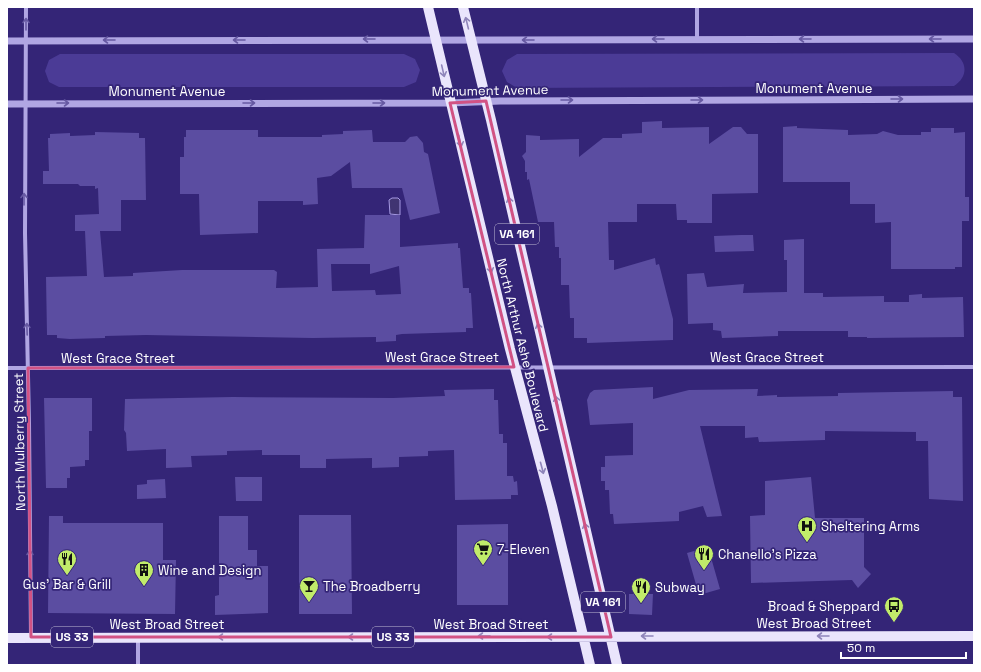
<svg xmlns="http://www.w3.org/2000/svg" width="981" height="672" font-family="'Space Grotesk',sans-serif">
	<rect width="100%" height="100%" fill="#342577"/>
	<path fill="#4b3b96" d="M954,53C968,62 968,77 954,86L517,88L507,82L502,71L507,60L517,54Z
		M60,54H404L415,59L420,70L416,82L404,87H59L49,82L45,71L49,60Z"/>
	<path fill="#403472" stroke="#a69ae4" d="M392,198H398L400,200V215L390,214L389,200Z"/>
	<path fill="#5b4da1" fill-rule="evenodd" d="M662,121V128L709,127V144L733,127H741L747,134H758V193L712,194V223H687V220H677L676,204H637V222H608L609,260H614V270L655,258L656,265L659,264L673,319V340L587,343V338H574V318H570L569,285H561V258H559V247H555L554,222H538L529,179L527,180V172H525V161L522,156L526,152V135L540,136V140L579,139V157L603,138H622V134L642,133V122Z
		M797,126V128L848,130V135L877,134L883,131L898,135H921V132H931V128H954V133L965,132V197H969V221H962V267H955V269H891V222L875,223V204H850V182H783V127Z
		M186,130H258V137H322V135L343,134V131L372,130L373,142H405L410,137L417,136L423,143L424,152L428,154L440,213L410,220L402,188H352L350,162L331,176L317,178L318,204L303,205V201H258V233L200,235L199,194H180V157H184V137H186Z
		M95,132L139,133V138H145L146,200H121V231H100L104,277L133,276V273L182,270H274L277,272L276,288L318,287L317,249L364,248L365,215H400V247L458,243V248H460L463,288H469V293H471L473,328H466V332L402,334L396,335V341L376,342V337L313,338L146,335L105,336V338L70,339L57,338V335H47L46,277L87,276L85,231H75V215L99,214L98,188L95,189V186H80L78,184H43V171H49L48,138H50V134L70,133V136L95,135ZM331,264H370V274L399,266L401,294L376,295L375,290L332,291Z
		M741,235H753L754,251L715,252L714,236Z
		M804,239V293H823V297L884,296V302H909V295L922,294V298L963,297L964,337L867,338V337H848V331H778V336L722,338L721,331L713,330V323L688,324L687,274L704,273L707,287L744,284L743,293L787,292V260H784V240Z
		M653,387V399L689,390L758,389L757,396L777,395V397L838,396V393L953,391V397H962L963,501L929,499L928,441H916V432L825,431V440L759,442L758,437L745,438V426H700L722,516L707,517L703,506L679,512V521L614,524L613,514H610L609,490H605V481H601V467H605V456L633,455V423L590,425L587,400L590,393L594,390Z
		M494,389V400H498L499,434H503V443H507V476H513L514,482L517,481L518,495H511V499L455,500L454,450L428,451V456L399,457V467L372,468V458L326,459V468H300V455H262V450L227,451V455L191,456L192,467L166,468V449L127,451L126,433L124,430L125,399L233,397L393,398L445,396L444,390Z
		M44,398H92V431H89V460H85V466L70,467V478H67V488H46Z
		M235,477H262V501H236Z
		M811,477L815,518H864V567L871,574L858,588L852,580L751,583L750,516L765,515V481Z
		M165,479L166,498L137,499V485L147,484V480Z
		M299,515H351L352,614H299Z
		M49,516H63V523H163V560H176L175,614L48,613Z
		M219,516H248V550H257V566H268V613L215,615V596L219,595Z
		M508,524V605H457V525Z
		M708,547L720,589L699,595L687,553Z
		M629,594H653L652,615L629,614Z"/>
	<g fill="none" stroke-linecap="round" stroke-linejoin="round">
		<path stroke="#b0a6e3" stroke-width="4" d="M26,7L25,233L29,423L31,637
			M697,7V39
			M7,368L974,367
			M138,665V637"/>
		<path stroke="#b0a6e3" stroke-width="7" d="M7,41L974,39
			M7,104L450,103L500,101L974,99"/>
		<path stroke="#eae5fc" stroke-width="10" d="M428,7L510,349L552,506L590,665
			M463,7L491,120L617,665
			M7,638L974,636"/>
	</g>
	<defs><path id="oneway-shaft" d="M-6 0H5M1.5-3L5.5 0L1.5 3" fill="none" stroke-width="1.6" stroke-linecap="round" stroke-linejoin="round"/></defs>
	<g stroke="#8f85ba">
		<use href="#oneway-shaft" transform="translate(467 23) rotate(-104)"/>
		<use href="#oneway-shaft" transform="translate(443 71) rotate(77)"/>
		<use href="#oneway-shaft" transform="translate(460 141) rotate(77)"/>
		<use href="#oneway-shaft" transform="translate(510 203) rotate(-103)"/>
		<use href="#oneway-shaft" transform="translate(490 267) rotate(76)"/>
		<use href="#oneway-shaft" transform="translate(539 329) rotate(-103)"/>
		<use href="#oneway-shaft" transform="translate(557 402) rotate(-103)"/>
		<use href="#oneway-shaft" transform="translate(542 468) rotate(75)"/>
		<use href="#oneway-shaft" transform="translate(586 529) rotate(-103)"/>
		<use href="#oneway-shaft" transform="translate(484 636) rotate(180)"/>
		<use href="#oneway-shaft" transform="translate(647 636) rotate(180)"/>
		<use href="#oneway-shaft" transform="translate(823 636) rotate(180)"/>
		<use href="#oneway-shaft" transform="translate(224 637) rotate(180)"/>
		<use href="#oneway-shaft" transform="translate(354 637) rotate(180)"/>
		<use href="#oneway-shaft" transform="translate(553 637) rotate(-180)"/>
	</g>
	<g stroke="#6659a2">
		<use href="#oneway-shaft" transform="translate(26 24) rotate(-90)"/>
		<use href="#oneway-shaft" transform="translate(369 39) rotate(180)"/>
		<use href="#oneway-shaft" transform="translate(658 39) rotate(-180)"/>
		<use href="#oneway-shaft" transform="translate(805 39) rotate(180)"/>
		<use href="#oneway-shaft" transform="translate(935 39) rotate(180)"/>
		<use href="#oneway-shaft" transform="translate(109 40) rotate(180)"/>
		<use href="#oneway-shaft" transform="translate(239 40) rotate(180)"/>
		<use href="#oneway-shaft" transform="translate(528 40) rotate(180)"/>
		<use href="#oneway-shaft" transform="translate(897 99)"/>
		<use href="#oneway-shaft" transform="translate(567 100)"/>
		<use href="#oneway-shaft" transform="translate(697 100)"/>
		<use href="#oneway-shaft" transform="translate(63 103)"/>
		<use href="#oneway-shaft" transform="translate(249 103)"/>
		<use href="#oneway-shaft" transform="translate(379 103)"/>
		<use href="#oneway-shaft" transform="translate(24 199) rotate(-90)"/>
		<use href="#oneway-shaft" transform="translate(27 329) rotate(-92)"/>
		<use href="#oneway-shaft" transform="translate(30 556) rotate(-90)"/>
	</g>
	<path fill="none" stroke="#d15284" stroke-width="3" stroke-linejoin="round" d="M486,101L611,637H31L28,368L514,367L450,103Z"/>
	<defs>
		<g id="hospital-pin" transform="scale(1)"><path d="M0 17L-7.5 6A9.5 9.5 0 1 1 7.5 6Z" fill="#c1ec6a" stroke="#342577"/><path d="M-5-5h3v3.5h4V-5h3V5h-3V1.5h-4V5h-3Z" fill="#111"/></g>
		<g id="supermarket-pin" transform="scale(1)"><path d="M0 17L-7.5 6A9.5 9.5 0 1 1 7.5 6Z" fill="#c1ec6a" stroke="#342577"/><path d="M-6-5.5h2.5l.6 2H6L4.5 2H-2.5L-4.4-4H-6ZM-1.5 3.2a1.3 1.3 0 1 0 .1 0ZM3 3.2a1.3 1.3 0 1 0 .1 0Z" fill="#111"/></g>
		<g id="restaurant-pin" transform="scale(1)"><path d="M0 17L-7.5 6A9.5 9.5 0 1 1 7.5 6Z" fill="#c1ec6a" stroke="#342577"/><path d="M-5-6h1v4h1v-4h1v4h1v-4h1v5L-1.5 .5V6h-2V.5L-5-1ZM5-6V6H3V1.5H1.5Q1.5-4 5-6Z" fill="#111"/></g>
		<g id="building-pin" transform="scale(1)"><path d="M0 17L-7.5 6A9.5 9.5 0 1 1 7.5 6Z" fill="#c1ec6a" stroke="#342577"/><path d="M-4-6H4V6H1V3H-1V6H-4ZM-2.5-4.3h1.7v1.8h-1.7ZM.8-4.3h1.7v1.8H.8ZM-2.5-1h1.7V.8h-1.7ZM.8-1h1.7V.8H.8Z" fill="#111"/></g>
		<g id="bar-pin" transform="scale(1)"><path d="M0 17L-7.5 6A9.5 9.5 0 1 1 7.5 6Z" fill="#c1ec6a" stroke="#342577"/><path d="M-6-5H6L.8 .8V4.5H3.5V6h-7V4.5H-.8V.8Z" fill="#111"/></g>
		<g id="bus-pin" transform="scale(1)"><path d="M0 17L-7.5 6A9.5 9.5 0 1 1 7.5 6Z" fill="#c1ec6a" stroke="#342577"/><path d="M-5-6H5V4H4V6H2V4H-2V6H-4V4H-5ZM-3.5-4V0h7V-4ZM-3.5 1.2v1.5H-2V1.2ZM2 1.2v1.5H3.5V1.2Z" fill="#111"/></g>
	</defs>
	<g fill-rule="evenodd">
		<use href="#hospital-pin" x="807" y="526"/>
		<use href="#supermarket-pin" x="483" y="549"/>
		<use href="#restaurant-pin" x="704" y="554"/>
		<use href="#restaurant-pin" x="67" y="559"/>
		<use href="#building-pin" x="144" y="570"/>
		<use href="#bar-pin" x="309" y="586"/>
		<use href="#restaurant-pin" x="641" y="587"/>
		<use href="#bus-pin" x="894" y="606"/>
	</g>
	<g text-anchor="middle" stroke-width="3.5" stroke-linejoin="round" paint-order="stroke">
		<g fill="#342577" stroke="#c2bed6" stroke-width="1">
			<rect x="495" y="224" width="44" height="20" rx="3"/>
			<rect x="581" y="592" width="44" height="20" rx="3"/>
			<rect x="51" y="627" width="42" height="20" rx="3"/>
			<rect x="372" y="627" width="42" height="20" rx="3"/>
		</g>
		<g font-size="12" font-weight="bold" fill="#fff">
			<text x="517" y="238">VA 161</text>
			<text x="603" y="606">VA 161</text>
			<text x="72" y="641">US 33</text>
			<text x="393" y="641">US 33</text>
		</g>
		<g font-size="13" fill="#fff" stroke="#342577">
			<text x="814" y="93">Monument Avenue</text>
			<text transform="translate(490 90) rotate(-1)" y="5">Monument Avenue</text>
			<text x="167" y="96">Monument Avenue</text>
			<text transform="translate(523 345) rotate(76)" y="5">North Arthur Ashe Boulevard</text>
			<text x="442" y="362">West Grace Street</text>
			<text x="767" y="362">West Grace Street</text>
			<text x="118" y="363">West Grace Street</text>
			<text transform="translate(19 442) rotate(-91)" y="5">North Mulberry Street</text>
			<text x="814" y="628">West Broad Street</text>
			<text x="167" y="629">West Broad Street</text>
			<text x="491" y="629">West Broad Street</text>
		</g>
		<g font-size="13" fill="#fff" stroke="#342577" text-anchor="start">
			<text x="821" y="531">Sheltering Arms</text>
			<text x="497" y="554">7-Eleven</text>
			<text x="718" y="559">Chanello's Pizza</text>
			<text x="158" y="575">Wine and Design</text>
			<text x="67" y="589" text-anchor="middle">Gus' Bar &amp; Grill</text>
			<text x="323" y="591">The Broadberry</text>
			<text x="655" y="592">Subway</text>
			<text x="880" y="611" text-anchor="end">Broad &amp; Sheppard</text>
		</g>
	</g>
	<rect width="981" height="672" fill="none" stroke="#ffffff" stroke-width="16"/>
	<path d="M841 652v6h125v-6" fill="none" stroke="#ffffff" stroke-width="2"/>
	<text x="847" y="652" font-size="12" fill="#ffffff" stroke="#342577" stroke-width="3" paint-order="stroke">50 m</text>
</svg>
